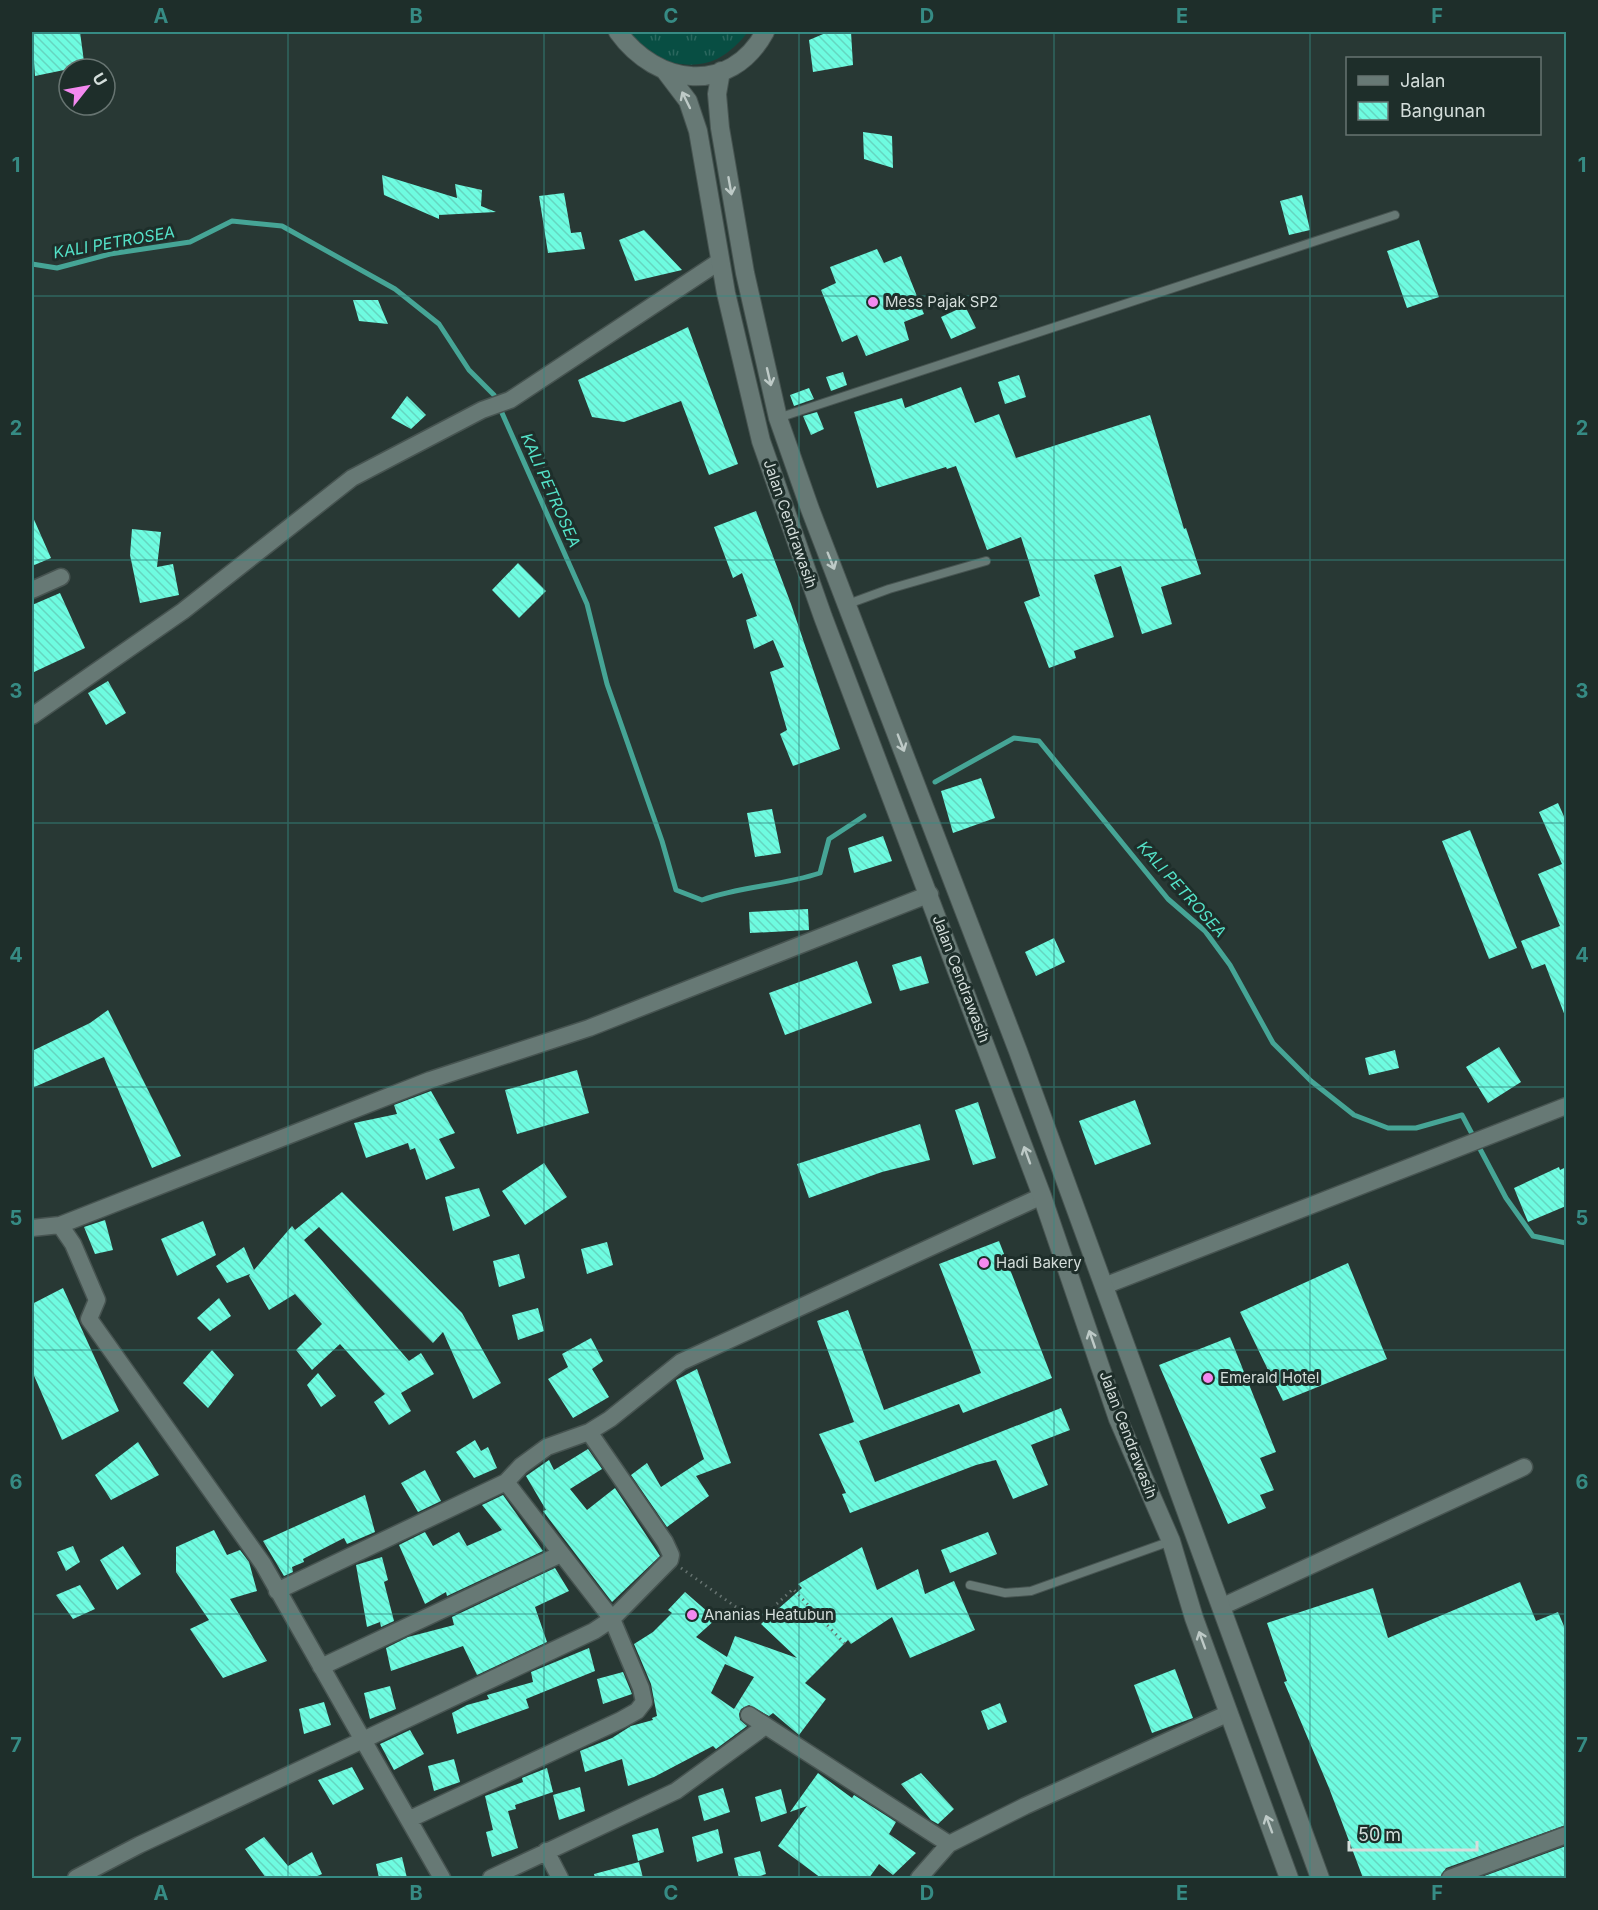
<svg xmlns="http://www.w3.org/2000/svg" width="1598" height="1910" font-family="Inter,sans-serif">
	<defs>
		<pattern id="park-tufts" width="24" height="20" patternUnits="userSpaceOnUse" patternTransform="scale(1.5)"><rect width="24" height="20" fill="#084e43"/><path d="M3 7l-1-3M5 7V3M7 7l1-3M15 17l-1-3M17 17v-4M19 17l1-3" fill="none" stroke="#2b675e"/></pattern>
		<pattern id="building-back-hatch" width="6" height="6" patternUnits="userSpaceOnUse" patternTransform="scale(1.5)"><rect width="6" height="6" fill="#6efbe0"/><path d="M-1 5l2 2M0 0l6 6M5-1l2 2" fill="none" stroke="#65d6c0"/></pattern>
	</defs>
	<rect width="100%" height="100%" fill="#283834"/>
	<path fill="url(#park-tufts)" d="M630,32H748C739,43 730,52 717,59C688,73 644,60 630,32Z"/>
	<g fill="none" stroke-linecap="round" stroke-linejoin="round">
		<path stroke="#46a596" stroke-width="5" d="M32,264L57,268L110,254L190,242L232,221L282,226L395,289L439,324L469,370L494,395L587,604L607,684L662,841L676,890L702,900C740,886 781,886 820,873L829,839L864,816
			M935,782L1014,738L1039,741L1168,899L1205,931L1230,965L1273,1043L1311,1081L1354,1115L1388,1128H1416L1462,1115L1506,1198L1533,1236L1566,1243"/>
	</g>
	<path fill="url(#building-back-hatch)" fill-rule="evenodd" d="M32,32H80L85,69H69L35,76Z
		M828,32H851L853,65L813,72L809,40Z
		M863,132L892,136L893,168L864,159Z
		M382,175L457,198L455,184L482,190L481,206L496,212L439,215V219L384,195Z
		M564,193L571,233L581,232L585,249L548,253L539,196Z
		M1302,195L1310,230L1289,235L1280,201Z
		M644,230L682,270L635,281L619,240Z
		M1419,240L1439,297L1407,308L1387,251Z
		M877,249L884,263L901,256L924,314L904,322L909,340L866,356L857,335L842,342L821,290L836,283L830,267Z
		M353,300H378L388,324L359,321Z
		M965,306L976,328L951,339L941,317Z
		M688,327L738,464L709,475L681,401L624,422L592,417L578,380Z
		M843,372L847,385L831,391L826,377Z
		M1019,375L1026,397L1005,404L998,382Z
		M961,387L975,423L999,414L1016,458L1150,415L1184,529L1186,528L1201,574L1161,587L1172,624L1142,634L1121,566L1094,575L1114,637L1074,651L1076,658L1049,668L1024,602L1040,596L1021,537L987,550L956,466L947,469L946,467L877,488L854,412L902,398L905,408Z
		M809,388L814,399L794,406L790,395Z
		M407,396L426,415L411,429L391,418Z
		M817,412L824,429L811,435L803,416Z
		M756,511L791,604L840,749L793,766L780,734L787,730L770,672L784,667L773,640L754,649L746,620L757,616L742,573L733,578L714,527Z
		M32,515L51,558L32,566Z
		M132,529L161,532L157,567L173,564L179,595L140,603L130,555Z
		M518,563L546,591L519,618L492,590Z
		M60,593L85,648L32,673V605Z
		M108,681L126,713L106,725L88,693Z
		M981,778L995,818L953,833L941,791Z
		M1558,803L1566,821L1565,1016L1545,964L1532,969L1521,941L1560,926L1538,874L1562,864L1539,812Z
		M772,809L781,853L755,857L747,813Z
		M1470,830L1517,948L1489,959L1442,841Z
		M883,836L892,861L854,873L848,848Z
		M808,909L809,930L750,933L749,912Z
		M1054,938L1065,962L1036,976L1025,952Z
		M921,956L929,983L900,991L892,965Z
		M857,961L872,1003L785,1035L769,993Z
		M108,1010L181,1156L152,1168L104,1057L32,1088V1051L90,1023Z
		M1499,1047L1521,1082L1488,1103L1466,1067Z
		M1395,1050L1399,1068L1369,1075L1365,1058Z
		M577,1070L589,1113L517,1134L505,1090Z
		M431,1091L455,1133L439,1139L455,1168L426,1180L415,1148L410,1150L408,1143L366,1158L354,1123L397,1114L394,1105Z
		M1135,1100L1151,1144L1095,1165L1079,1121Z
		M978,1102L996,1158L973,1165L955,1110Z
		M920,1124L930,1160L882,1172L809,1198L797,1164Z
		M544,1163L567,1197L525,1225L502,1191Z
		M1559,1167L1560,1170L1566,1167V1206L1528,1222L1514,1188Z
		M479,1188L490,1216L453,1231L445,1197Z
		M342,1192L462,1313L501,1383L473,1399L443,1332L433,1343L319,1227L304,1240L409,1361L421,1353L434,1374L401,1393L411,1411L389,1425L374,1402L385,1394L340,1344L312,1370L296,1350L322,1324L295,1294L269,1310L249,1276L250,1274L227,1283L216,1266L244,1247L254,1270L292,1226L295,1230Z
		M105,1220L113,1250L95,1254L84,1227Z
		M203,1221L216,1255L177,1276L161,1239Z
		M999,1241L1052,1378L963,1413L959,1404L859,1441L875,1482L1061,1408L1070,1430L1031,1445L1048,1485L1013,1499L996,1460L976,1465L850,1513L842,1494L846,1493L819,1434L854,1422L817,1321L848,1310L884,1410L981,1373L939,1264Z
		M607,1242L613,1265L587,1274L581,1249Z
		M519,1254L525,1278L499,1287L493,1261Z
		M1348,1263L1387,1359L1283,1401L1240,1312Z
		M63,1288L119,1411L62,1440L32,1371V1304Z
		M219,1298L231,1316L210,1331L197,1318Z
		M538,1308L544,1331L518,1340L512,1315Z
		M1230,1337L1276,1452L1260,1458L1274,1490L1260,1495L1266,1508L1228,1524L1159,1365Z
		M591,1338L603,1361L592,1369L609,1397L573,1418L548,1379L568,1367L562,1354Z
		M212,1350L234,1375L208,1408L183,1383Z
		M697,1369L731,1463L696,1476L709,1496L667,1527L631,1475L647,1463L661,1487L704,1459L676,1380Z
		M318,1373L336,1396L321,1407L307,1385Z
		M475,1440L481,1451L488,1447L497,1468L474,1478L456,1452Z
		M138,1442L159,1475L111,1500L95,1475Z
		M588,1449L602,1469L570,1489L587,1510L615,1488L660,1556L612,1602L543,1511L546,1510L526,1476L549,1460L554,1470Z
		M425,1470L441,1501L418,1512L401,1483Z
		M365,1495L375,1532L347,1544L344,1538L303,1559L304,1562L292,1567L293,1572L284,1576L263,1541Z
		M503,1495L543,1551L447,1596L446,1592L425,1604L399,1545L425,1532L433,1546L459,1532L467,1546L502,1530L482,1505Z
		M214,1530L227,1555L240,1550L249,1562L257,1591L230,1599L267,1661L223,1678L190,1629L209,1620L176,1572V1547Z
		M988,1532L997,1554L950,1573L941,1550Z
		M73,1546L80,1562L66,1571L57,1552Z
		M123,1546L141,1574L117,1590L100,1560Z
		M862,1547L877,1590L918,1569L925,1594L954,1581L975,1630L910,1658L892,1617L851,1644L848,1640L805,1683L826,1699L799,1735L773,1713L769,1716L749,1705L741,1709L739,1714L740,1720L747,1726L716,1749L713,1746L654,1777L628,1786L622,1759L585,1772L580,1751L612,1738L631,1726L653,1720L652,1718L657,1716L651,1684L634,1644L653,1632L672,1613L668,1610L685,1592L716,1619L696,1637L727,1657L735,1636L797,1658L761,1624L802,1588L798,1584ZM725,1664L754,1677L734,1709L711,1693Z
		M382,1557L388,1580L384,1582L394,1621L381,1627L380,1622L367,1627L356,1565Z
		M555,1568L569,1591L535,1607L547,1642L477,1675L463,1646L391,1671L386,1648L408,1637L454,1625L452,1617Z
		M1520,1582L1536,1621L1558,1612L1566,1631V1825L1446,1868L1440,1878H1363L1329,1788L1284,1682L1287,1681L1267,1623L1373,1588L1388,1638Z
		M80,1585L95,1609L73,1619L56,1595Z
		M589,1648L595,1671L526,1699L529,1708L457,1734L452,1713L467,1705L489,1699L487,1695L533,1682L531,1672Z
		M1175,1669L1193,1718L1152,1733L1134,1685Z
		M623,1672L632,1694L603,1704L597,1679Z
		M390,1686L396,1709L370,1719L364,1693Z
		M324,1702L331,1725L304,1734L299,1709Z
		M1000,1703L1007,1722L988,1730L981,1711Z
		M410,1730L424,1754L394,1770L380,1744Z
		M454,1759L460,1782L434,1791L428,1766Z
		M352,1767L364,1789L333,1805L318,1780Z
		M547,1768L553,1792L515,1805L516,1809L508,1811L518,1848L492,1857L486,1832L493,1830L485,1796L523,1782L522,1778Z
		M818,1773L852,1798L854,1795L896,1822L889,1834L916,1853L893,1875L879,1864L869,1878H821L778,1846L807,1806L790,1812Z
		M921,1773L954,1809L938,1824L931,1820L901,1784Z
		M580,1787L585,1811L559,1820L553,1795Z
		M723,1788L730,1812L704,1821L698,1796Z
		M781,1789L787,1813L761,1822L755,1797Z
		M658,1828L664,1852L638,1861L632,1835Z
		M718,1829L723,1853L697,1862L692,1837Z
		M264,1837L288,1866L312,1852L322,1874L313,1878H266L245,1849Z
		M1566,1846V1878H1479Z
		M760,1851L766,1874L754,1878H739L734,1858Z
		M402,1857L407,1878H379L376,1864Z
		M639,1862L643,1878H595L594,1874Z"/>
	<g fill="none" stroke-linecap="round" stroke-linejoin="round">
		<g stroke="#475451" stroke-width="10">
			<path id="lane" d="M778,418L1395,215
				M848,604L889,589L986,561
				M970,1585L1005,1593L1031,1591L1171,1541"/>
		</g>
		<g stroke="#475451" stroke-width="19">
			<path id="street" d="M32,590L61,577
				M32,716L183,611L352,478L482,410L510,400L720,261
				M60,1225L73,1244L97,1300L89,1319L263,1564L363,1740L594,1631L612,1619L670,1560L671,1555L665,1542L589,1432
				M32,1228L60,1225L430,1080L589,1028L930,894
				M1104,1286L1566,1106
				M277,1591L506,1482L521,1466L547,1447L589,1432L610,1419L681,1362L1042,1196
				M1221,1607L1524,1467
				M321,1667L561,1554
				M749,1715L949,1844
				M410,1819L621,1720L637,1711L644,1702L641,1688L612,1619L506,1482
				M546,1851L560,1878
				M76,1878L139,1845L363,1740L442,1878
				M491,1878L676,1791L764,1727
				M919,1878L949,1844L1025,1806L1229,1713
				M1450,1878L1566,1835"/>
		</g>
		<g stroke="#475451" stroke-width="20">
			<path id="secondary" d="M618,32C657,86 730,96 765,32
				M721,71L717,94L720,128L745,273L778,418L810,509L1018,1051L1320,1878
				M666,72L688,101L698,131L726,293L761,441L823,617L1042,1196L1118,1419L1171,1541L1194,1618L1289,1878"/>
		</g>
		<path stroke="#667370" stroke-width="3" stroke-dasharray="1.5 4.5" stroke-linecap="butt" d="M681,1568L757,1622L793,1589L848,1647"/>
		<use href="#lane" stroke="#677975" stroke-width="8"/>
		<use href="#street" stroke="#677975" stroke-width="16"/>
		<use href="#secondary" stroke="#677975" stroke-width="18"/>
	</g>
	<defs><path id="oneway-shaft" d="M-6 0H5M1.5-3L5.5 0L1.5 3" fill="none" stroke-width="1.6" stroke-linecap="round" stroke-linejoin="round" transform="scale(1.5)"/></defs>
	<g stroke="#becac7">
		<use href="#oneway-shaft" transform="translate(686 100) rotate(-116)"/>
		<use href="#oneway-shaft" transform="translate(730 186) rotate(80)"/>
		<use href="#oneway-shaft" transform="translate(769 377) rotate(77)"/>
		<use href="#oneway-shaft" transform="translate(831 561) rotate(68)"/>
		<use href="#oneway-shaft" transform="translate(901 743) rotate(69)"/>
		<use href="#oneway-shaft" transform="translate(1027 1155) rotate(-110)"/>
		<use href="#oneway-shaft" transform="translate(1092 1339) rotate(-109)"/>
		<use href="#oneway-shaft" transform="translate(1202 1640) rotate(-110)"/>
		<use href="#oneway-shaft" transform="translate(1269 1824) rotate(-110)"/>
	</g>
	<path fill="none" stroke="#368b84" stroke-width="1.5" stroke-opacity="0.55" d="M288,32V1878M544,32V1878M799,32V1878M1054,32V1878M1310,32V1878M32,296H1566M32,560H1566M32,823H1566M32,1087H1566M32,1350H1566M32,1614H1566"/>
	<g fill="#f489f0" stroke="#1e2e2a" stroke-width="2">
		<circle cx="873" cy="302" r="6"/>
		<circle cx="984" cy="1263" r="6"/>
		<circle cx="1208" cy="1378" r="6"/>
		<circle cx="692" cy="1615" r="6"/>
	</g>
	<g text-anchor="middle" stroke-width="6" stroke-linejoin="round" paint-order="stroke">
		<g font-size="15" fill="#d4dedb" stroke="#1e2e2a" text-anchor="start">
			<text x="885" y="307">Mess Pajak SP2</text>
			<text x="996" y="1268">Hadi Bakery</text>
			<text x="1220" y="1383">Emerald Hotel</text>
			<text x="704" y="1620">Ananias Heatubun</text>
		</g>
		<g font-size="15" fill="#d4dedb" stroke="#1e2e2a">
			<text transform="translate(790 524) rotate(71)" y="5">Jalan Cendrawasih</text>
			<text transform="translate(961 979) rotate(69)" y="5">Jalan Cendrawasih</text>
			<text transform="translate(1128 1435) rotate(69)" y="5">Jalan Cendrawasih</text>
		</g>
		<g font-size="16" font-style="italic" fill="#54e2c8" stroke="#1e2e2a">
			<text transform="translate(114 242) rotate(-10)" y="6">KALI PETROSEA</text>
			<text transform="translate(551 490) rotate(66)" y="6">KALI PETROSEA</text>
			<text transform="translate(1182 889) rotate(48)" y="6">KALI PETROSEA</text>
		</g>
	</g>
	<rect width="1598" height="1910" fill="none" stroke="#1e2e2a" stroke-width="66"/>
	<rect x="1346" y="57" width="195" height="78" fill="#1e2e2a" stroke="#677471" stroke-width="1.5"/>
	<rect x="1358" y="76" width="30" height="9" fill="#677975" stroke="#677471" stroke-width="1.5"/>
	<text x="1400" y="87" font-size="18" fill="#d4dedb">Jalan</text>
	<rect x="1358" y="102" width="30" height="18" fill="url(#building-back-hatch)" stroke="#677471" stroke-width="1.5"/>
	<text x="1400" y="117" font-size="18" fill="#d4dedb">Bangunan</text>
	<g transform="translate(87 87) rotate(59)"><circle r="28" fill="#1e2e2a" stroke="#677471" stroke-width="1.5"/>
	<path d="M0-4.5L10 22L0 15L-10 22Z" fill="#f489f0"/>
	<text y="-9" font-size="16" font-weight="bold" text-anchor="middle" fill="#d4dedb">U</text>
	</g>
	<path d="M1349 1841v9h128v-9" fill="none" stroke="#d4dedb" stroke-width="3"/>
	<text x="1358" y="1841" font-size="18" fill="#d4dedb" stroke="#1e2e2a" stroke-width="4.5" paint-order="stroke">50 m</text>
	<rect x="33" y="33" width="1532" height="1844" fill="none" stroke="#368b84" stroke-width="2"/>
	<g font-size="20" text-anchor="middle" font-weight="bold" fill="#368b84">
		<text x="161" y="23">A</text>
		<text x="416" y="23">B</text>
		<text x="671" y="23">C</text>
		<text x="927" y="23">D</text>
		<text x="1182" y="23">E</text>
		<text x="1437" y="23">F</text>
		<text x="16" y="172">1</text>
		<text x="1582" y="172">1</text>
		<text x="16" y="435">2</text>
		<text x="1582" y="435">2</text>
		<text x="16" y="698">3</text>
		<text x="1582" y="698">3</text>
		<text x="16" y="962">4</text>
		<text x="1582" y="962">4</text>
		<text x="16" y="1225">5</text>
		<text x="1582" y="1225">5</text>
		<text x="16" y="1489">6</text>
		<text x="1582" y="1489">6</text>
		<text x="16" y="1752">7</text>
		<text x="1582" y="1752">7</text>
		<text x="161" y="1900">A</text>
		<text x="416" y="1900">B</text>
		<text x="671" y="1900">C</text>
		<text x="927" y="1900">D</text>
		<text x="1182" y="1900">E</text>
		<text x="1437" y="1900">F</text>
	</g>
</svg>
